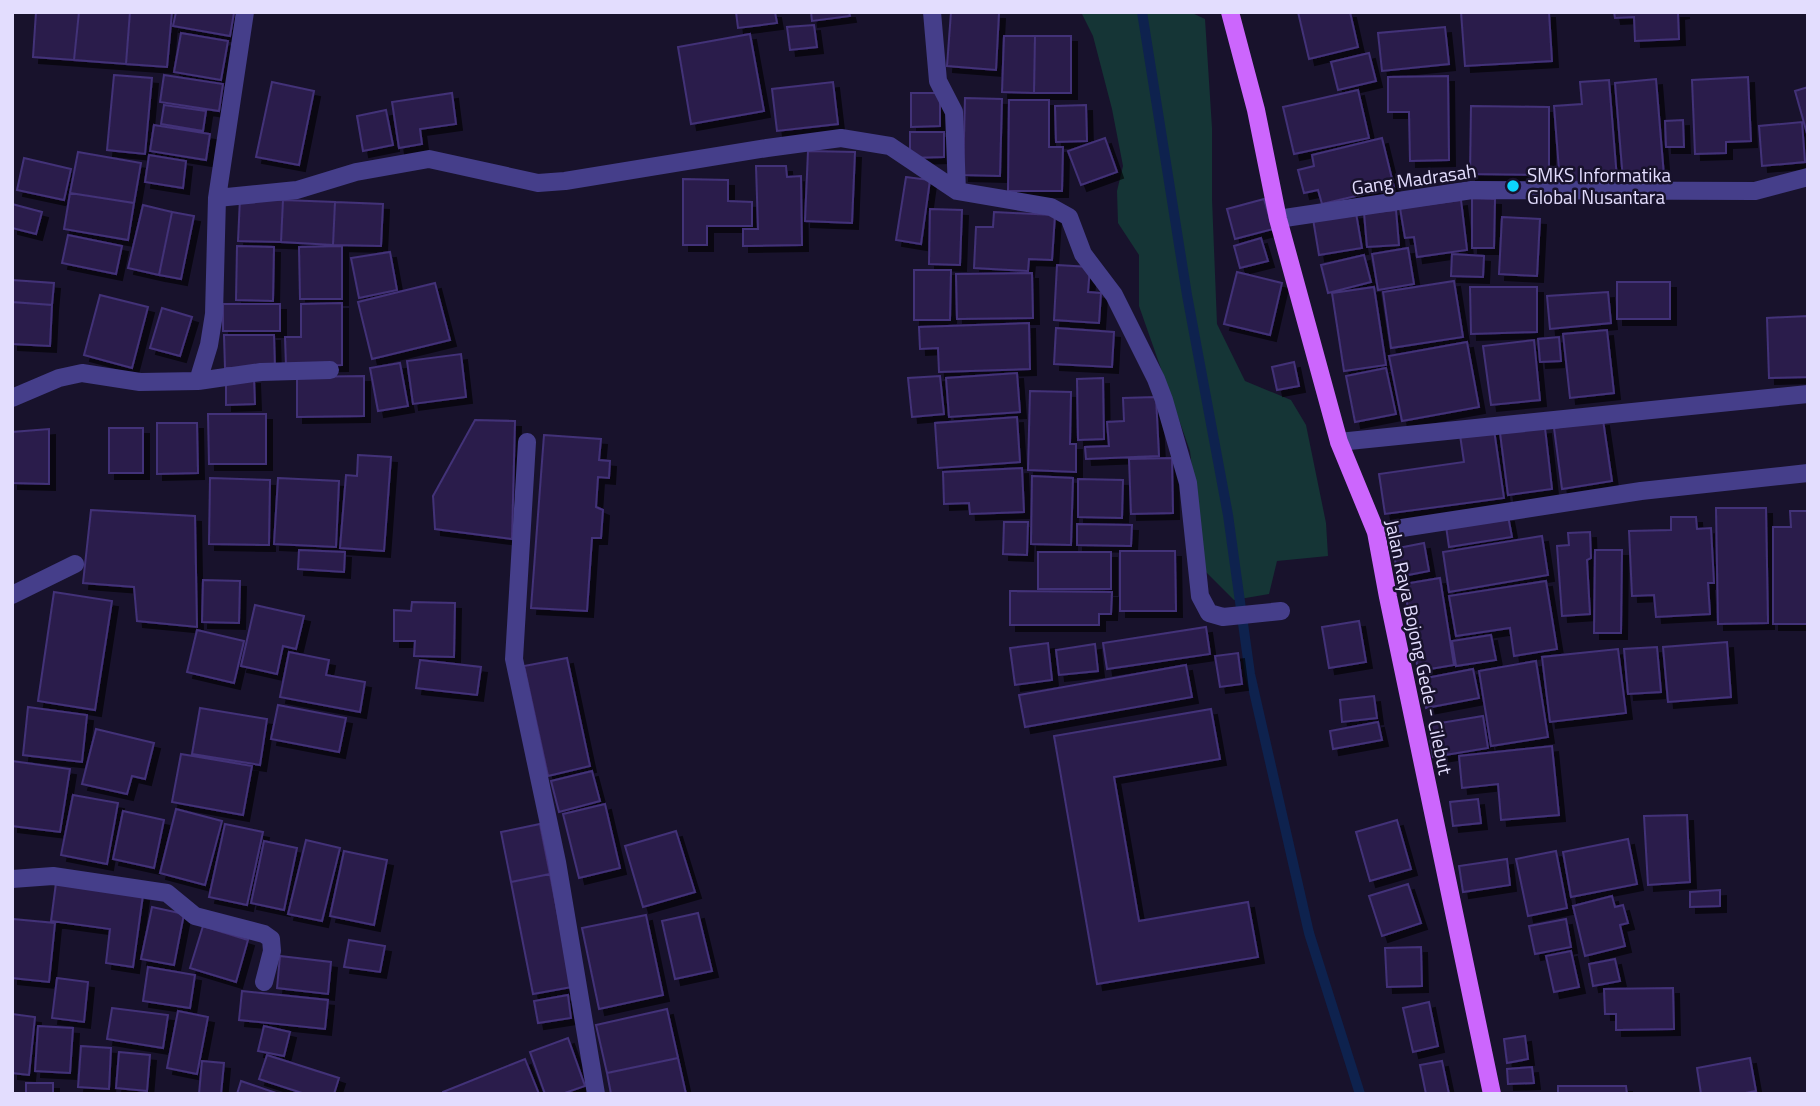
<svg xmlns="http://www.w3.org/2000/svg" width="1820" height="1106" font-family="'Titillium Web',sans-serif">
	<defs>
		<filter id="shadow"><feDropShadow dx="6" dy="6" stdDeviation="0" flood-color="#0009"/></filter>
	</defs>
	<rect width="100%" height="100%" fill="#18122c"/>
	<path fill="#153536" d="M1081,12H1190L1205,19L1212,128V199L1217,324L1245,381L1291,400L1306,425L1326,523L1328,556L1277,561L1269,594L1234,600L1204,570L1190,451L1139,306V255L1118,223L1117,191L1123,166L1112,109L1093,36Z"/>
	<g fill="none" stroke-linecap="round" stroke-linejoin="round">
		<path stroke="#0e224e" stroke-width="10" d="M1142,12L1187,295L1228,515L1250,674L1309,933L1360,1094"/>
	</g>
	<path fill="#2a1e4c" stroke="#433178" stroke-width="2" filter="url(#shadow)" d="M36,12H79L74,60L33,57Z
		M79,12H130L126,64L74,60Z
		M130,12H172L167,67L126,64Z
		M176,12L234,13L230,36L173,26Z
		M736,12H775L777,23L738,28Z
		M811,12H849L850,16L812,21Z
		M951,12L999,13L996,70L947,66Z
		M1298,12H1350L1358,47L1309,59Z
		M1461,12H1549L1552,61L1465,66Z
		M1614,12H1684L1678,13L1679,39L1635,41L1634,17L1615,18Z
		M814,25L817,47L790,50L787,27Z
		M1445,27L1449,64L1382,71L1378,33Z
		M181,33L228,41L221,80L174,72Z
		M750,34L764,111L691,124L678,47Z
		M1004,36H1035L1034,93L1002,92Z
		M1035,36H1071V93H1034Z
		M1369,53L1376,81L1338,90L1331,62Z
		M114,75L152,78L145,154L107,150Z
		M164,75L223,84L219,111L160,102Z
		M1448,76L1449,160L1410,161L1409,112H1388V77Z
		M1748,77L1751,141L1726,142V153L1695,154L1692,80Z
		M1656,79L1664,176L1623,180L1615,83Z
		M1609,80L1617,179L1560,183L1554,106L1582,104L1580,82Z
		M272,82L314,91L299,165L256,157Z
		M833,82L838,124L777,131L772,89Z
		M1808,87V137L1795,91Z
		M1358,90L1369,138L1294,154L1283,107Z
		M452,93L456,124L420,129L422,144L399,148L392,102Z
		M911,93H940V126L911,127Z
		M965,98L1002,99L1000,176L963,175Z
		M1009,100H1049V147H1063L1062,191H1008Z
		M164,105L206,111L203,131L161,124Z
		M1086,105L1087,141L1056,142L1055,106Z
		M1471,106L1549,107V175L1470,174Z
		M386,110L393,145L363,151L357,116Z
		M1683,120L1684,147H1666L1665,121Z
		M1802,122L1805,162L1762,166L1759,126Z
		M154,125L210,134L206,160L150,151Z
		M910,132H944V157L910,158Z
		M1105,138L1117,172L1081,185L1068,151Z
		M1382,138L1394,187L1322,204L1318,190L1304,193L1298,170L1314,166L1312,155Z
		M808,151L855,152L852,223L805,221Z
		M78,152L141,163L134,203L70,193Z
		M149,155L186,161L183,188L145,182Z
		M24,158L71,169L64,200L17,190Z
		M756,166H786L787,177L801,176L802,245L743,246V229H758Z
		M906,177L930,180L921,244L896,240Z
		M683,179L728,180V201L752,202V226H707V245H683Z
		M70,193L134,203L128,240L64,229Z
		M240,198L283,200L281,242L238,241Z
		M1472,198L1495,199L1494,248H1472Z
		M1264,199L1273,229L1235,239L1227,209Z
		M283,200L335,202L333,245L281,242Z
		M1461,200L1467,250L1417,257L1414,237L1405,238L1400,208Z
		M335,202L383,204L381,246L333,245Z
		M12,204L42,212L36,234L12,228Z
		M143,205L172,212L159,275L128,268Z
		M930,209L962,210L960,265L929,264Z
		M1396,210L1399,245L1367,247L1364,213Z
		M172,212L194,216L181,279L159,275Z
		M994,212L1055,215L1052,260L1029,259L1028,271L974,268L976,227H993Z
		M1356,213L1362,248L1319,255L1313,219Z
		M1502,217L1540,219L1537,276L1499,274Z
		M68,235L122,246L116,274L62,263Z
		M1261,238L1268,261L1240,268L1234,246Z
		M237,246L274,247L273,301L236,300Z
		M342,246V299H300L299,247Z
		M1408,248L1414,284L1378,290L1372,254Z
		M390,252L397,290L359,298L351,258Z
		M1452,254L1484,256L1483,277L1451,276Z
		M1364,255L1371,282L1328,293L1321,265Z
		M1057,265L1090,267L1088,292L1101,293L1099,323L1054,320Z
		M914,270H951L950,320H914Z
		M1237,272L1282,283L1270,335L1224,324Z
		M1032,273L1033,318L957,319L956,274Z
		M12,280L54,283L52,305L12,302Z
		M1454,281L1463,337L1391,348L1383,292Z
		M1617,282H1670V319H1617Z
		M435,283L450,340L372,359L358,302Z
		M1374,287L1386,365L1344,371L1332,293Z
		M1470,287H1537V332L1471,334Z
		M1608,292L1611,323L1550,329L1547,296Z
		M100,295L148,307L132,368L84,355Z
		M12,302L52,305L50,346L12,344Z
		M342,303V365L286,366L285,337H301V304Z
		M223,304H280V331H223Z
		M162,308L192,317L180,356L150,348Z
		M1808,316V377L1769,378L1767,318Z
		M1029,323L1030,369L939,372L938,348L920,349L919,327Z
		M1056,328L1114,332L1112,367L1054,364Z
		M1607,330L1614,393L1570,398L1563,334Z
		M224,335H274L275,368H225Z
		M1559,337L1561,361L1540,362L1538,339Z
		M1534,340L1540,400L1491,405L1483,346Z
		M1467,342L1479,407L1402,421L1389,356Z
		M461,354L466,397L413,404L407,361Z
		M1294,362L1299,386L1277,390L1272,367Z
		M400,363L408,406L378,411L370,368Z
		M1386,368L1396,414L1355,422L1346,376Z
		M1017,373L1020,412L949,417L946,378Z
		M364,376V416L297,417V377Z
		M940,376L944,414L912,417L908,378Z
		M226,378H254L255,404L226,405Z
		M1103,378L1104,439L1078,440L1077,379Z
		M1030,391L1071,392L1070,444H1076V472L1028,470Z
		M1156,397L1159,456L1086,459L1085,447L1109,446L1107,422L1124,421L1123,398Z
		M208,414H266V464H209Z
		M1017,417L1020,462L938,468L935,423Z
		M475,420L515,421L512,539L435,529L433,496Z
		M1603,420L1612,481L1562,489L1554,428Z
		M157,423H197L198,473L157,474Z
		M109,428H143V473H109Z
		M1545,428L1552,489L1508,495L1500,433Z
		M49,429V484L12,483V432Z
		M1494,430L1504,498L1385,514L1379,474L1464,462L1460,435Z
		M544,435L601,439L599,460L610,461L609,478L598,477L596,507L603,510L601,538H592L587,611L531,608Z
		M358,455L391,457L384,551L340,548L346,475L357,476Z
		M1172,458L1173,513L1131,514L1129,459Z
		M1022,468L1024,512L970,514L969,503L944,504L943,472Z
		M1032,476L1073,478L1071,545L1031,544Z
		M210,478L270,480L269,545L209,544Z
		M278,478L339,481L336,547L274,544Z
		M1078,479L1123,480L1122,518L1078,517Z
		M1716,508H1766L1768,623L1718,624Z
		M91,510L195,516L197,627L137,621L134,587L83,583Z
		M1790,511H1808V624H1773V527H1791Z
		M1508,516L1512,537L1449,547L1446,526Z
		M1671,517H1696L1697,529L1711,528L1714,583H1708L1710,614L1656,617L1654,595L1632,596L1629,531L1671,530Z
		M1004,522H1028L1027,555L1003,554Z
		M1077,524L1132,525L1131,546L1077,545Z
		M1590,532L1591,558L1587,560L1590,614L1562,616L1557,546L1569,545L1568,533Z
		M1542,536L1548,575L1449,592L1443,552Z
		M1424,543L1429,571L1398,577L1393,549Z
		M299,550L345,552L344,572L298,569Z
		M1595,550H1622L1621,633H1594Z
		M1120,551H1175L1176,611H1120Z
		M1038,552H1111V589H1038Z
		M1440,578L1454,665L1418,671L1404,584Z
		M203,580L240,581L239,623L202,622Z
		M1546,581L1557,649L1514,656L1510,628L1456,636L1449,596Z
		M1010,591L1112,592L1111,614H1099V625H1010Z
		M54,592L112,601L95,710L38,701Z
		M412,602L455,603L454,657L414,656L415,641H394V610L411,611Z
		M255,605L304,616L296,649L283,646L277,674L241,666Z
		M1359,621L1366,662L1329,668L1322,627Z
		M1206,627L1210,654L1107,669L1103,643Z
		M197,630L244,641L234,683L187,672Z
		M1491,635L1496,660L1456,666L1452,641Z
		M1727,642L1731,697L1668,702L1663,647Z
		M1048,643L1052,680L1015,685L1010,648Z
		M1095,644L1098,671L1059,675L1056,650Z
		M1657,647L1661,692L1628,694L1624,649Z
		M1618,649L1626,713L1550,722L1542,657Z
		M289,652L329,660L326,675L365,682L360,712L280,697Z
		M1238,653L1242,684L1220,687L1215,656Z
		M567,658L590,766L548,776L524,666Z
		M420,660L481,667L477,695L416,688Z
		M1536,661L1548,737L1491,746L1479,671Z
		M1186,665L1192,697L1025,727L1019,695Z
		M1473,669L1479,698L1426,708L1421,679Z
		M1374,696L1377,718L1342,722L1340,700Z
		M278,705L346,718L339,752L271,739Z
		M28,707L87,715L82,762L23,755Z
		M200,708L267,719L260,765L192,754Z
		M1211,709L1220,759L1114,777L1139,921L1248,902L1258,957L1097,984L1054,736Z
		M1483,716L1488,748L1433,757L1428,725Z
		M1378,722L1382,740L1333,749L1330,731Z
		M96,729L154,743L145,779L132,776L127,794L82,784Z
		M1552,746L1559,815L1501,820L1498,784L1462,788L1459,756Z
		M181,754L252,766L243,815L172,802Z
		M12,761L70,769L60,832L12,826Z
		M592,771L600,801L559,812L551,781Z
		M73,795L118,803L107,864L61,855Z
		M1478,799L1481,823L1453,826L1450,802Z
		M605,804L620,868L579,878L563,814Z
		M176,809L222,821L205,885L160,873Z
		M123,811L164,820L154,868L113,859Z
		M1687,815L1690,882L1648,885L1644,816Z
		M1397,820L1411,869L1370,881L1356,832Z
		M225,824L263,832L247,905L209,897Z
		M540,824L550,874L511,882L501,832Z
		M676,831L695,892L643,907L625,846Z
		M1628,839L1637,884L1571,897L1563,852Z
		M306,840L340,848L322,921L288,914Z
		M264,841L297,848L284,910L251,903Z
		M344,851L387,860L374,925L330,916Z
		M1556,851L1567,908L1528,916L1516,859Z
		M1507,859L1510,885L1463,892L1459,866Z
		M550,874L572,987L533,994L511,882Z
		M56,883L143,895L133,967L106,963L110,929L51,921Z
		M1408,884L1421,923L1382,936L1369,896Z
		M1720,890V906L1690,907V892Z
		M1612,896L1615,907L1623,905L1628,923L1620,925L1625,946L1585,956L1573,906Z
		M152,907L184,914L174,965L141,959Z
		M698,913L712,971L675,979L662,921Z
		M646,915L663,995L599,1009L582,928Z
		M13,919L55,923L49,982L12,978Z
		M1566,919L1571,947L1535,954L1529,926Z
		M203,926L248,940L236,982L190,968Z
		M349,940L385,946L380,972L344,967Z
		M1421,947L1422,986L1387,987L1385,948Z
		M1571,951L1579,987L1554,992L1546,956Z
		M280,956L331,962L328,994L277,988Z
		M1615,959L1620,981L1593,986L1589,964Z
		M148,967L195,975L190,1008L143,1001Z
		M57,978L88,982L84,1022L52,1018Z
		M1673,988L1674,1029L1616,1030V1014H1605L1604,989Z
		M242,991L328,1000L325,1029L239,1020Z
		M568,995L571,1018L538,1023L534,1001Z
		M1429,1002L1438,1046L1413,1052L1403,1008Z
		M112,1008L168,1015L163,1048L107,1039Z
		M667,1009L678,1058L607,1073L596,1025Z
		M178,1011L208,1017L197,1074L167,1068Z
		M12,1014L35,1017L29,1075L12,1073Z
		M38,1026L73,1028L70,1073L35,1071Z
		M264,1026L290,1032L284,1056L258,1051Z
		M1525,1036L1528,1059L1507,1063L1504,1039Z
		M568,1038L585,1086L562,1094H545L530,1052Z
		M81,1046L111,1048L109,1089L78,1087Z
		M119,1052L150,1055L147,1091L116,1088Z
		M267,1055L339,1078L334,1094H305L259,1079Z
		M678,1058L686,1094H611L607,1073Z
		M1750,1058L1756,1091L1741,1094H1701L1697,1068Z
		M525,1059L539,1094H443V1092Z
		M202,1061L224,1063L221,1094H199Z
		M1442,1061L1449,1094H1426L1420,1065Z
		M1532,1067L1534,1083L1508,1084L1507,1069Z
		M241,1081L279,1094H237Z
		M26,1083H53V1094H26Z
		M1558,1086H1626L1627,1094H1558Z"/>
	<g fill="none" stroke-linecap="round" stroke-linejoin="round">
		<path stroke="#453e8a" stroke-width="18" d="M932,12L938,81L954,112L957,191
			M217,198L297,190L356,172L429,159L538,183L565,181L767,148L841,138L890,146L957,191L1051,207L1069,217L1083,254L1114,295L1156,379L1164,400L1188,483L1200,596L1209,613L1223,617L1281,611
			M1278,219L1472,190L1755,191L1808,177
			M198,381L261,372L330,370
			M12,398L59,378L82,373L140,382L198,381L209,345L214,314L217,198L245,12
			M527,442L514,659L557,862L596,1094
			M1339,442L1808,394
			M1376,532L1641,491L1808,473
			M12,595L75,564
			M12,879L53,876L167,893L195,916L264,934L271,939L272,951L264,982"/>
		<path stroke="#cc66fd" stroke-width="18" d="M1230,12L1256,110L1278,219L1339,442L1376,532L1388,597L1492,1094"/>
	</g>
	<circle fill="#0cd6fb" stroke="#18122c" stroke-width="2.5" cx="1513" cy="186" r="7"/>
	<g text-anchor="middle" stroke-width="5" stroke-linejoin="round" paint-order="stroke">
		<g font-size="19" fill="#e3ddfe" stroke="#18122c" text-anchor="start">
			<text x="1527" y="182">SMKS Informatika<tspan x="1527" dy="22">Global Nusantara</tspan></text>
		</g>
		<g font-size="19" fill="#e3ddfe" stroke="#18122c">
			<text transform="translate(1414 179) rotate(-8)" y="7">Gang Madrasah</text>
			<text transform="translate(1419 647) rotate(78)" y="7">Jalan Raya Bojong Gede - Cilebut</text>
		</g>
	</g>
	<rect width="1820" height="1106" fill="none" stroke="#e3ddfe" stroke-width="28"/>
</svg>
